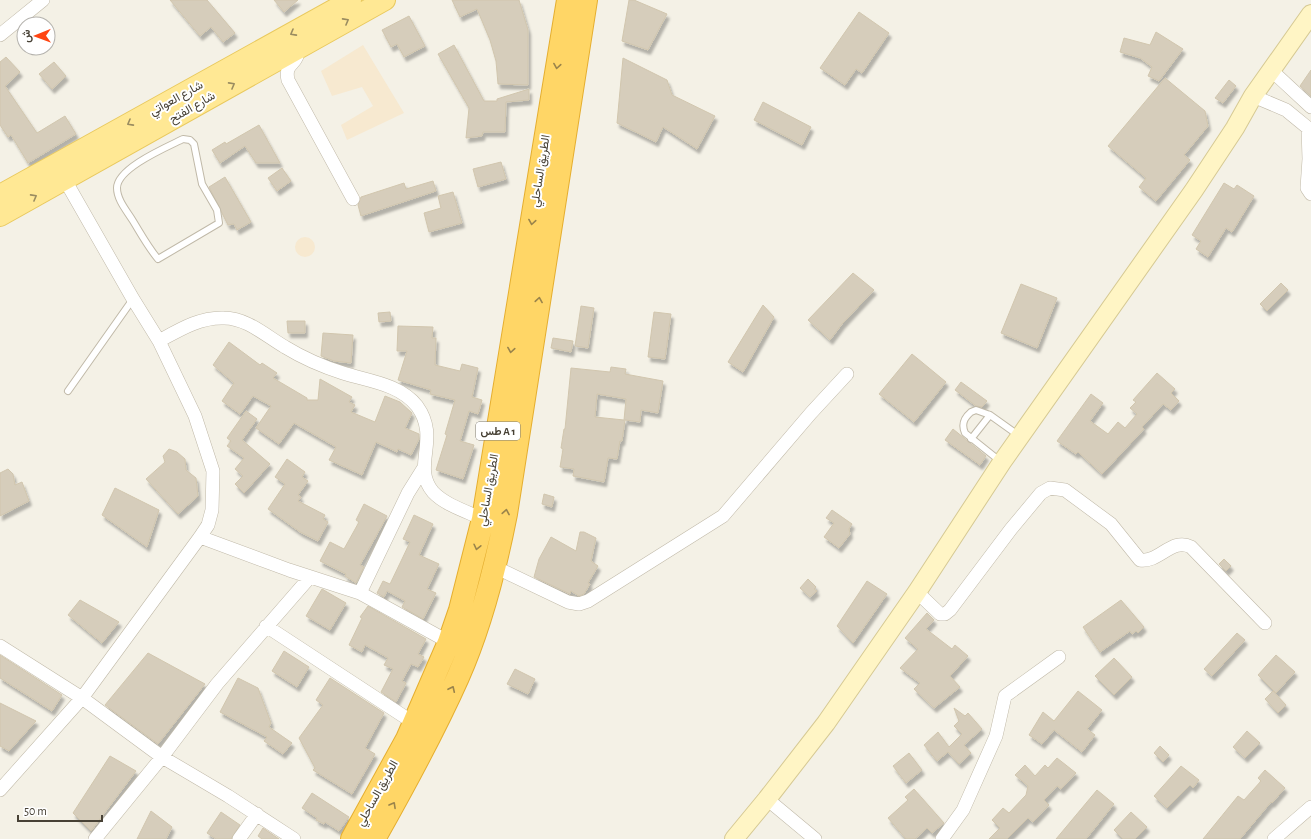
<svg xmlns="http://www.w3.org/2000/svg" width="1311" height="839" font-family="'Alegreya Sans',Vazirmatn,sans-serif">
	<defs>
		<filter id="shadow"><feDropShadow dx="2.5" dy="4.5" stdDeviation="1" flood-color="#0004"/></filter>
	</defs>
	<rect width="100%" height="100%" fill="#f4f1e6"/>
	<path fill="#f7e9d0" d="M363,45L404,113L347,140L341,125L373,106L362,87L332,96L321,71Z
		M295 247a10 10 0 1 1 20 0a10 10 0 1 1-20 0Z"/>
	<path fill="#d6cdbb" stroke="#d1c6ae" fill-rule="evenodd" filter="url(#shadow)" d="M170,0H207L235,33L223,42L211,27L200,36Z
		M274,0H298L284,12Z
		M452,0H519L528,30V85L498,84L496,61L490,40L477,9L460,17Z
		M629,0H634L667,14L648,50L622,41Z
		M859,12L889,33L862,73L856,69L845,85L820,68Z
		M409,16L425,46L404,57L397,44L391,47L382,30Z
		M1156,32L1183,49L1159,81L1148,76L1152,67L1140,58L1120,52L1124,38L1150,45Z
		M454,45L484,101H497V99L529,89V100L506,102L505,132H483L482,136L466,138L469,108L438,54Z
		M6,57L20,72L5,86L37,133L65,116L76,134L28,163L11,135L8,137L0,125V62Z
		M623,58L667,80L672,95L715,116L697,149L663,127L656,142L617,123Z
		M54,62L66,76L52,89L39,74Z
		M1311,70V96L1300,86Z
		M1165,78L1205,111L1208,126L1184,155L1190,160L1156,201L1139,187L1146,178L1108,146Z
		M1229,80L1236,86L1223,103L1215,98Z
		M763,102L811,127L802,145L754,120Z
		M259,125L280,163H256L245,146L220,163L212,150L225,142L226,144Z
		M501,162L506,179L478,187L473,169Z
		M282,168L291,181L277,191L268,178Z
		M225,177L251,222L237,230L234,224L228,225L209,187Z
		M433,181L436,191L361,216L358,205L361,197L404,183L406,189Z
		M1224,183L1234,189L1237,185L1254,196L1232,232L1226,228L1208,257L1196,249L1201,241L1192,235Z
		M453,192L462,223L429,232L424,213L441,208L438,196Z
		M853,273L874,290L842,324L830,340L808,320Z
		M1281,283L1288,290L1267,311L1260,304Z
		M1021,284L1057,298L1037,348L1001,333Z
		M763,305L774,317L743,372L728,362Z
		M581,306L594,308L588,348L575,346Z
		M390,312L391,321L379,322L378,313Z
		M654,312L671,314L665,359L648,357Z
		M287,321H305V333H288Z
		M398,326L433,327L432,338H436L435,365L460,371L462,364L478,368L472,397L482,400L478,414L469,411L460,441L474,445L463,479L436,470L447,435L445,434L455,400L430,394L431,390L398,380L407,351H397Z
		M323,333L353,335L351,363L334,361L321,356Z
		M553,338L573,341L571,352L551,348Z
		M229,342L260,365L262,363L277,373L273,378L307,398V400H318L320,379L352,397L349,402L355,405L351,412L375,422L385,396L400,402L412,413L405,428L419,434V439L411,455L398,449L397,452L376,442L362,475L329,460L336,447L294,423L279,444L256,428L271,406L253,396L240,414L222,401L234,383L213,365Z
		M912,354L946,382L914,422L879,394Z
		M611,367L626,369L625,374L663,381L658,413L641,410L640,422L625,420L622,441H620L617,459L608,458L604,482L573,476L574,469L560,467L563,449L561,448L564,429H565L571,368L610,372ZM597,394L626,399L624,420L595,417Z
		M1157,373L1175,389L1171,393L1179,401L1171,410L1163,404L1142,427L1144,429L1102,474L1078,452L1076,454L1057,441L1091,394L1103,403L1090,421L1108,434L1118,422L1125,428L1137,414L1130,408L1136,402L1133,400Z
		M961,382L987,401L982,407L976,406L955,390Z
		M246,411L257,419L242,440L270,464L244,493L235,484L243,476L235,469L244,458L227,446L231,441L227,438Z
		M953,429L986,456L980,465L945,440Z
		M169,449L177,452L185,459L186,470L196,478L198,496L178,514L146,479L165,462L163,456Z
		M287,459L305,472L302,477L308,481L298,495L301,497L298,501L325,515L323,519L328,522L318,541L300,532L268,509L285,484L275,477Z
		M8,469L13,474L15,485L22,482L29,501L0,516V473Z
		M115,488L159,510L147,547L102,515Z
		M544,494L554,497L552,507L542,504Z
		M364,504L387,516L360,565L364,567L356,583L345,576L346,574L320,561L330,542L344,549L359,522L356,520Z
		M832,510L852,524L849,529L850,534L839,548L824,537L834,523L826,518Z
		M414,515L433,524L419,555L439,564L427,589L436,593L423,619L402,607L405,601L387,591L384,597L377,593L383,581L390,584L402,559L410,542L403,539Z
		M580,532H584L596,538L591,561L598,566L588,583L590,584L584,594L579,596L571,591L570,594L534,577L539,559L551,537L576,551Z
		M1224,559L1231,566L1226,571L1219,564Z
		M808,579L816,587L814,589L817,591L810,597L800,588Z
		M867,581L887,594L853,643L837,626Z
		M322,589L346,603L330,630L306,616Z
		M80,600L119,622L102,643L68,615Z
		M1121,600L1144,627L1138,633L1136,631L1132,634L1130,631L1100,652L1083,627Z
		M368,606L426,639L418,654L424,657L418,667L411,664L402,681L406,683L396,702L381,692L393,669L384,665L388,658L365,645L362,652L349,645L362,618L360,617Z
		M927,613L934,620L926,629L952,649L955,645L968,656L950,676L960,687L934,708L914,689L920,683L900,668L918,649L905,638Z
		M1237,633L1245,640L1212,676L1204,669Z
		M284,651L309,667L297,687L272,671Z
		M148,653L205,684L158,744L105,705Z
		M0,655L62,695L52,711L0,678Z
		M1276,655L1295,672L1276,693L1258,675Z
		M1114,658L1132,677L1114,695L1095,676Z
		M515,669L535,679L528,694L507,684Z
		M238,678L258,688L271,723L269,727L292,743L283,754L264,741L267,737L220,712Z
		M330,678L384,713L365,748L375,754L352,794L313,770L315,768L299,738L323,705L316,700Z
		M1078,691L1102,710L1087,729L1095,735L1082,752L1054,730L1042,744L1029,735L1043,712L1054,721Z
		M1273,691L1286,705L1278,713L1265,699Z
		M0,703L36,721L9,751L0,746Z
		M954,708L965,716L968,713L982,729L964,745L971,753L959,764L948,752L937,761L924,745L938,732L949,747L962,734L954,726L959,721Z
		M1247,731L1260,743L1245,758L1233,747Z
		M1160,746L1169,755L1163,762L1154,753Z
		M909,753L922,770L906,783L893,766Z
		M110,756L136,771L91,831L73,813Z
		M1057,758L1076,773L1061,789L1057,786L1044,800L1049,805L1033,822L1028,818L1007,839H989L1000,828L992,820L1003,808L1009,813L1026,795L1028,786L1015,775L1025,765L1035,776L1045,765L1048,768Z
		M1181,766L1199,780L1193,788L1190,785L1167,808L1154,796Z
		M1265,770L1285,788L1272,803L1271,802L1240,839H1203L1238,796L1244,800L1261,781L1258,778Z
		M914,789L944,823L932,833L927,828L915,839H906L888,818L908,800L905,797Z
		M1097,790L1114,804L1086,839H1056Z
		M312,793L349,817L339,831L325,822L324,824L316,820L317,818L302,808Z
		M151,811L172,827L166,839H137Z
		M221,812L240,825L231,839H216L207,833Z
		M1131,812L1147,827L1135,839H1123L1114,830Z
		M263,828L279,839H262L258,836Z"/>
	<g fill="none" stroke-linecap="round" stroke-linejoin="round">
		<g stroke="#c0b9a8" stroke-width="8">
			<path id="lane" d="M183,139L190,140L194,144L202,184L217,210L219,223L158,259C148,247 141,234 133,221C127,211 117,200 117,188C117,168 167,147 183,139Z
				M68,391L133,299
				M971,439L990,415
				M1000,461L965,433C961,424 964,418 971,412L976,410L990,415L1018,435"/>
		</g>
		<g stroke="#c0b9a8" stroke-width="14">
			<path id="street" d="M0,35L43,0
				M298,51C298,65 284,62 288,80L353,199
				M1271,70L1311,107
				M1253,96L1286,110L1308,128L1309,159L1307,188L1311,194
				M159,341C179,330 200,317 224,318C247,318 266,336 285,347C303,358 324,367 343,373C368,381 400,384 417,406C441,439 411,466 433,492C445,505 468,512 483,519
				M200,537L289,570L360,593L449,642
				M495,567L568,602L579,604L588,601L723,516L811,413L847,374
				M917,592L940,614H945L950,610L1011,529L1041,493L1050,488L1065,490L1111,524L1140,560C1159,563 1172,537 1191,547L1265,623
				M360,593L408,493L423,469
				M266,626L414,723
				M0,646L82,698L162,757L228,796L294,839
				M0,790L82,698L200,537L208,525L212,510L213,471L195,416L159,341L133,299L65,180
				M767,799L815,839
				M95,839L162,757L217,684L310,577
				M239,839L257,814
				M942,839L963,810L996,736L1005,696L1059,657
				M1274,839L1311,807"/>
		</g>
		<g stroke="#d6c993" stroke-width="20">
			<path id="secondary" d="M734,839L767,799L826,723L917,592L1002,462L1194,190L1235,128L1253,96L1311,14"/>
		</g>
		<g stroke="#e9c95e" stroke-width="22">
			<path id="primary" d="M0,195L351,0
				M0,216L385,0"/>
		</g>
		<g stroke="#e5ae2f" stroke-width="24">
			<path id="highway" d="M352,839L407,739L449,642L460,610L483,519L568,0
				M374,839C404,786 433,733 458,677C481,625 495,570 506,514L586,0"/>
		</g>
		<use href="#lane" stroke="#fff" stroke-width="6"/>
		<use href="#street" stroke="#fff" stroke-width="13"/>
		<use href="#secondary" stroke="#fff5c5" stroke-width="18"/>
		<use href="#primary" stroke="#ffe894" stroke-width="20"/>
		<use href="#highway" stroke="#ffd666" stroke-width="22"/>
	</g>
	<defs><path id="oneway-chevron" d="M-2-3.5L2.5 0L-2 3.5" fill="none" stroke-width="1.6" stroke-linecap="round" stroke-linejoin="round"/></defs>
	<g stroke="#9a8c60">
		<use href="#oneway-chevron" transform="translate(346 21) rotate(-29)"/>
		<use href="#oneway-chevron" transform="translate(293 33) rotate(151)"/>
		<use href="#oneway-chevron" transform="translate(232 85) rotate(-29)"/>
		<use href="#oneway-chevron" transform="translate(130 123) rotate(151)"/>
		<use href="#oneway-chevron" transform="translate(34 197) rotate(-29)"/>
	</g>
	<g stroke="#9a844b">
		<use href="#oneway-chevron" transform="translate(557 66) rotate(99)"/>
		<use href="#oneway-chevron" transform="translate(532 222) rotate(99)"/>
		<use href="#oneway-chevron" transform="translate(539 300) rotate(-81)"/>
		<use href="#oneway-chevron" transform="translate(511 350) rotate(99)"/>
		<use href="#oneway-chevron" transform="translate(506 512) rotate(-80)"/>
		<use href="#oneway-chevron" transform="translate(477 547) rotate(103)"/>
		<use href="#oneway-chevron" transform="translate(452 689) rotate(-65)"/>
		<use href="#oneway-chevron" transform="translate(393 805) rotate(-61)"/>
	</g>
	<g text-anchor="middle" stroke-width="4" stroke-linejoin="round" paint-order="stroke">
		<rect fill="#fff" stroke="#7e7a72" stroke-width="1" x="476" y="422" width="44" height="18" rx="3"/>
		<g font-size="11" font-weight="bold" fill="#474135">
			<text x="498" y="435">طس A 1</text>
		</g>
		<g font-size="12" fill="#474135" stroke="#fff">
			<text transform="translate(176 98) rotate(-29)" y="4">شارع العواتي</text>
			<text transform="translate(192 107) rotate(-30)" y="4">شارع الفتح</text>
			<text transform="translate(540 171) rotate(-81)" y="4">الطريق الساحلي</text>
			<text transform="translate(488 490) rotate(-80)" y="4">الطريق الساحلي</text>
			<text transform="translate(377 793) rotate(-61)" y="4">الطريق الساحلي</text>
		</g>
	</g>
	<g transform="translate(36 36) rotate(269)"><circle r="19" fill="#ffffff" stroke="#b5b3ae"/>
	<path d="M0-3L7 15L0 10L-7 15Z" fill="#ff4512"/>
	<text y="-6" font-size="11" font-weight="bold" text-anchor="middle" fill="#474135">ش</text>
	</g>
	<path d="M18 815v6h84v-6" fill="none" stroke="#474135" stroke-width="2"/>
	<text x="24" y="815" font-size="12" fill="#474135" stroke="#ffffff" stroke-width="3" paint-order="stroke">50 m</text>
</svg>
